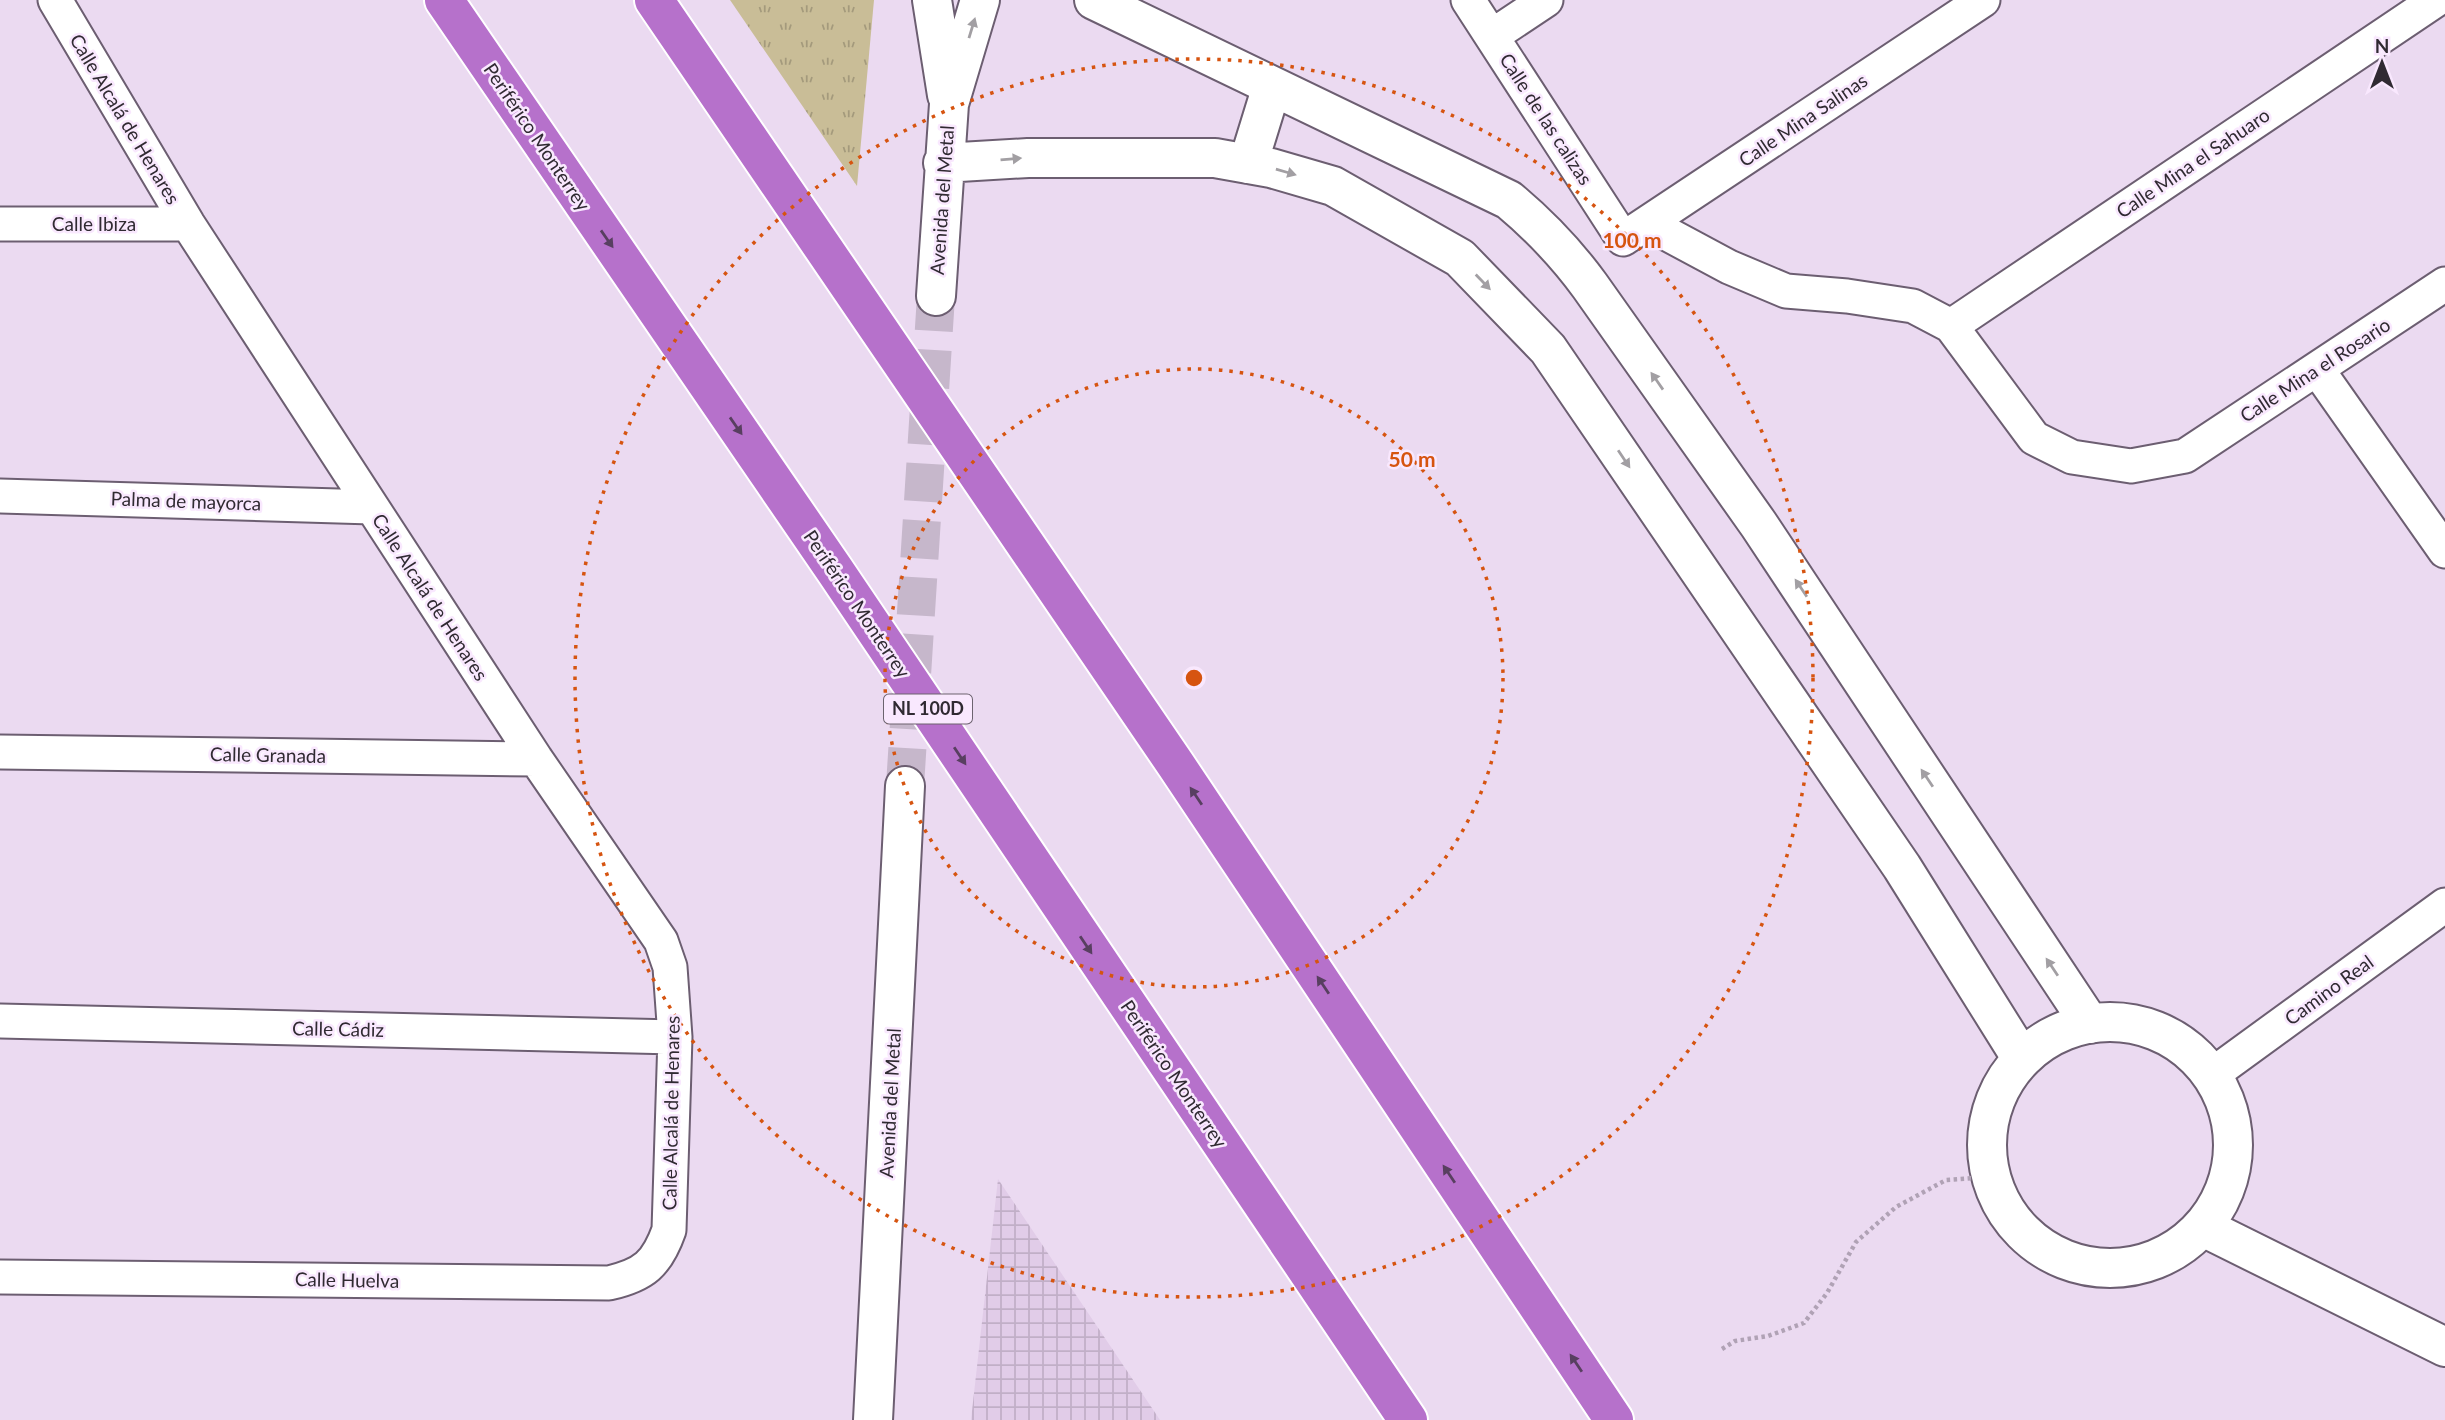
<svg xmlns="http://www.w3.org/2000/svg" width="2445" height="1420" font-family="Lato,sans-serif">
	<defs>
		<pattern id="industrial-grid" width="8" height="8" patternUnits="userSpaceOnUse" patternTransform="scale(1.75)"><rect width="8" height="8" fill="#e1cce8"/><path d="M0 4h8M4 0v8" fill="none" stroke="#c1afc7"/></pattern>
		<pattern id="grass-tufts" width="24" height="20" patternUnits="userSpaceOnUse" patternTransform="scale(1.75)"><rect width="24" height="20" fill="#c9bd97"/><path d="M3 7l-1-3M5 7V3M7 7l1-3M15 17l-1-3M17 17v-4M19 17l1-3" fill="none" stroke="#a49a7c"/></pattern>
	</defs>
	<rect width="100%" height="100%" fill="#ebdaf1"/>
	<path fill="url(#industrial-grid)" d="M998,1179L1160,1420H971Z"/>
	<path fill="url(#grass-tufts)" d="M730,0H874L857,186Z"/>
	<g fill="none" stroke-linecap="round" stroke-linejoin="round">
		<path stroke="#c6b7cb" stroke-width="38" stroke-dasharray="38 19" stroke-linecap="butt" d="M905,786L936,296"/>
		<g stroke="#6c5e71" stroke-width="37">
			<path id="street" d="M1468,0L1623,239L1983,0
				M1492,36L1546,0
				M1647,223L1729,267L1786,291L1847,296L1913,306L1951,326L2034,438L2072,457L2131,466L2185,456L2445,284
				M0,224H188
				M1951,326L2436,0
				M2317,369L2445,551
				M0,496L372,507
				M0,752L536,759
				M0,1021L675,1037
				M2213,1074L2445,905
				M0,1277L609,1283C644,1275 657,1264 669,1230L675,1037L670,967L661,941L536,759L188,224L55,0"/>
		</g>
		<g stroke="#6c5e71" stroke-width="42">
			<path id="secondary" d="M932,0L947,95
				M1094,0L1509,200C1540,226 1566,253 1590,286L1759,525L2090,1024
				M943,163L1028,158H1215L1271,168L1333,186L1460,258L1548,349L1902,867L2022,1059
				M1248,164L1272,86
				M936,296L949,104L980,0
				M1987 1145a123 123 0 1 1 246 0a123 123 0 1 1-246 0Z
				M2203,1227L2445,1347
				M873,1420L905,786"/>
		</g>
		<g stroke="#fff" stroke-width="42">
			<path id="highway" d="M444,0L836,572L1408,1420
				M654,0L1176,765L1614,1420"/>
		</g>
		<path stroke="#b0a2b5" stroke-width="4.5" stroke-dasharray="3.5 3.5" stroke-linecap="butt" d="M1722,1349L1735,1341L1768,1336L1804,1323L1827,1293L1856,1242L1896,1207L1946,1180L1991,1177"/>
		<use href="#street" stroke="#fff" stroke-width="33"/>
		<use href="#secondary" stroke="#fff" stroke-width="38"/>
		<use href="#highway" stroke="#b671cb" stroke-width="38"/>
	</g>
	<defs><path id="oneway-solid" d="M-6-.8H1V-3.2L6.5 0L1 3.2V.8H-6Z" transform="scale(1.75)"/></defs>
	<g fill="#a29fa3">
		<use href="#oneway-solid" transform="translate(972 28) rotate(-73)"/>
		<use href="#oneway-solid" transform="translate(1011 159) rotate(-5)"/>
		<use href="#oneway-solid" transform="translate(1286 172) rotate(16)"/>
		<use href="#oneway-solid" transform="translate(1483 282) rotate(46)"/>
		<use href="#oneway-solid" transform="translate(1657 381) rotate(-125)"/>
		<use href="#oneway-solid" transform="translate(1624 459) rotate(56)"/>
		<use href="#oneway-solid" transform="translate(1801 588) rotate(-124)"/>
		<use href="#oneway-solid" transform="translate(1927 778) rotate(-124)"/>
		<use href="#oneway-solid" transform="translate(2052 967) rotate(-124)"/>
	</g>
	<g fill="#583f60">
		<use href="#oneway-solid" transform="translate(607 239) rotate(55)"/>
		<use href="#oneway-solid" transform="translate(736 426) rotate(55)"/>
		<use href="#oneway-solid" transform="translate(960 756) rotate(56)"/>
		<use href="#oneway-solid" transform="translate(1196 796) rotate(-124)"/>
		<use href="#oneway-solid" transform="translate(1086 945) rotate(56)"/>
		<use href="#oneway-solid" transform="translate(1323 985) rotate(-124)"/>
		<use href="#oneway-solid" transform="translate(1449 1174) rotate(-124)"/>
		<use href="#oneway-solid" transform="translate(1576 1363) rotate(-124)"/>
	</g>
	<g fill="none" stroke="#d65410" stroke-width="3.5" stroke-dasharray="3.5 7">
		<circle cx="1194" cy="678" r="309"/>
		<circle cx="1194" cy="678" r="619"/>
	</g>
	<g text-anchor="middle" stroke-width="5" stroke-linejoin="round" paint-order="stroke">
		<rect fill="#f9e8fe" stroke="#6c636f" stroke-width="2" x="884" y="694.5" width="88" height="29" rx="5"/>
		<g font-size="18" font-weight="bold" fill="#302a32">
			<text x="928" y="715">NL 100D</text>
		</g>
		<g font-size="19" fill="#302a32" stroke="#f9e8fe">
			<text transform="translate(125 119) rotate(59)" y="7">Calle Alcalá de Henares</text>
			<text transform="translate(1546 119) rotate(57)" y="7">Calle de las calizas</text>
			<text transform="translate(1803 120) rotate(-34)" y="7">Calle Mina Salinas</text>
			<text transform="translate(537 137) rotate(56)" y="7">Periférico Monterrey</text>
			<text transform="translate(2193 163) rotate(-34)" y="7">Calle Mina el Sahuaro</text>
			<text transform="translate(942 200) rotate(-86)" y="7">Avenida del Metal</text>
			<text x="94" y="231">Calle Ibiza</text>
			<text transform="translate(2315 370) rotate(-33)" y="7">Calle Mina el Rosario</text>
			<text transform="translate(186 501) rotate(2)" y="7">Palma de mayorca</text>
			<text transform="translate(430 597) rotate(57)" y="7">Calle Alcalá de Henares</text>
			<text transform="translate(857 604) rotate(56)" y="7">Periférico Monterrey</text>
			<text transform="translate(268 755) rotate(1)" y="7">Calle Granada</text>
			<text transform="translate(2329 990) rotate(-36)" y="7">Camino Real</text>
			<text transform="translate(338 1029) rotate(1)" y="7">Calle Cádiz</text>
			<text transform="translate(1174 1074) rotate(56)" y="7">Periférico Monterrey</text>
			<text transform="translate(890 1103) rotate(-87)" y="7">Avenida del Metal</text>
			<text transform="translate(671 1113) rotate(-89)" y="7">Calle Alcalá de Henares</text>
			<text transform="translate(347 1280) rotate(1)" y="7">Calle Huelva</text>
		</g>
	</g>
	<circle cx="1194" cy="678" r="10" fill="#d65410" stroke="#f9e8fe" stroke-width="3.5"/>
	<g font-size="21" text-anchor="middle" font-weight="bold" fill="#d65410" stroke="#f9e8fe" stroke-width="5" stroke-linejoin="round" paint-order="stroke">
		<text x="1632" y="248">100 m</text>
		<text x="1412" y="467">50 m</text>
	</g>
	<g transform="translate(2382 63)" stroke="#f9e8fe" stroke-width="5" paint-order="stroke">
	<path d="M0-5L12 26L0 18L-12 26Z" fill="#302a32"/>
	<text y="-10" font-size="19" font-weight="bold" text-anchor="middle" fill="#302a32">N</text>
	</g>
</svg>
